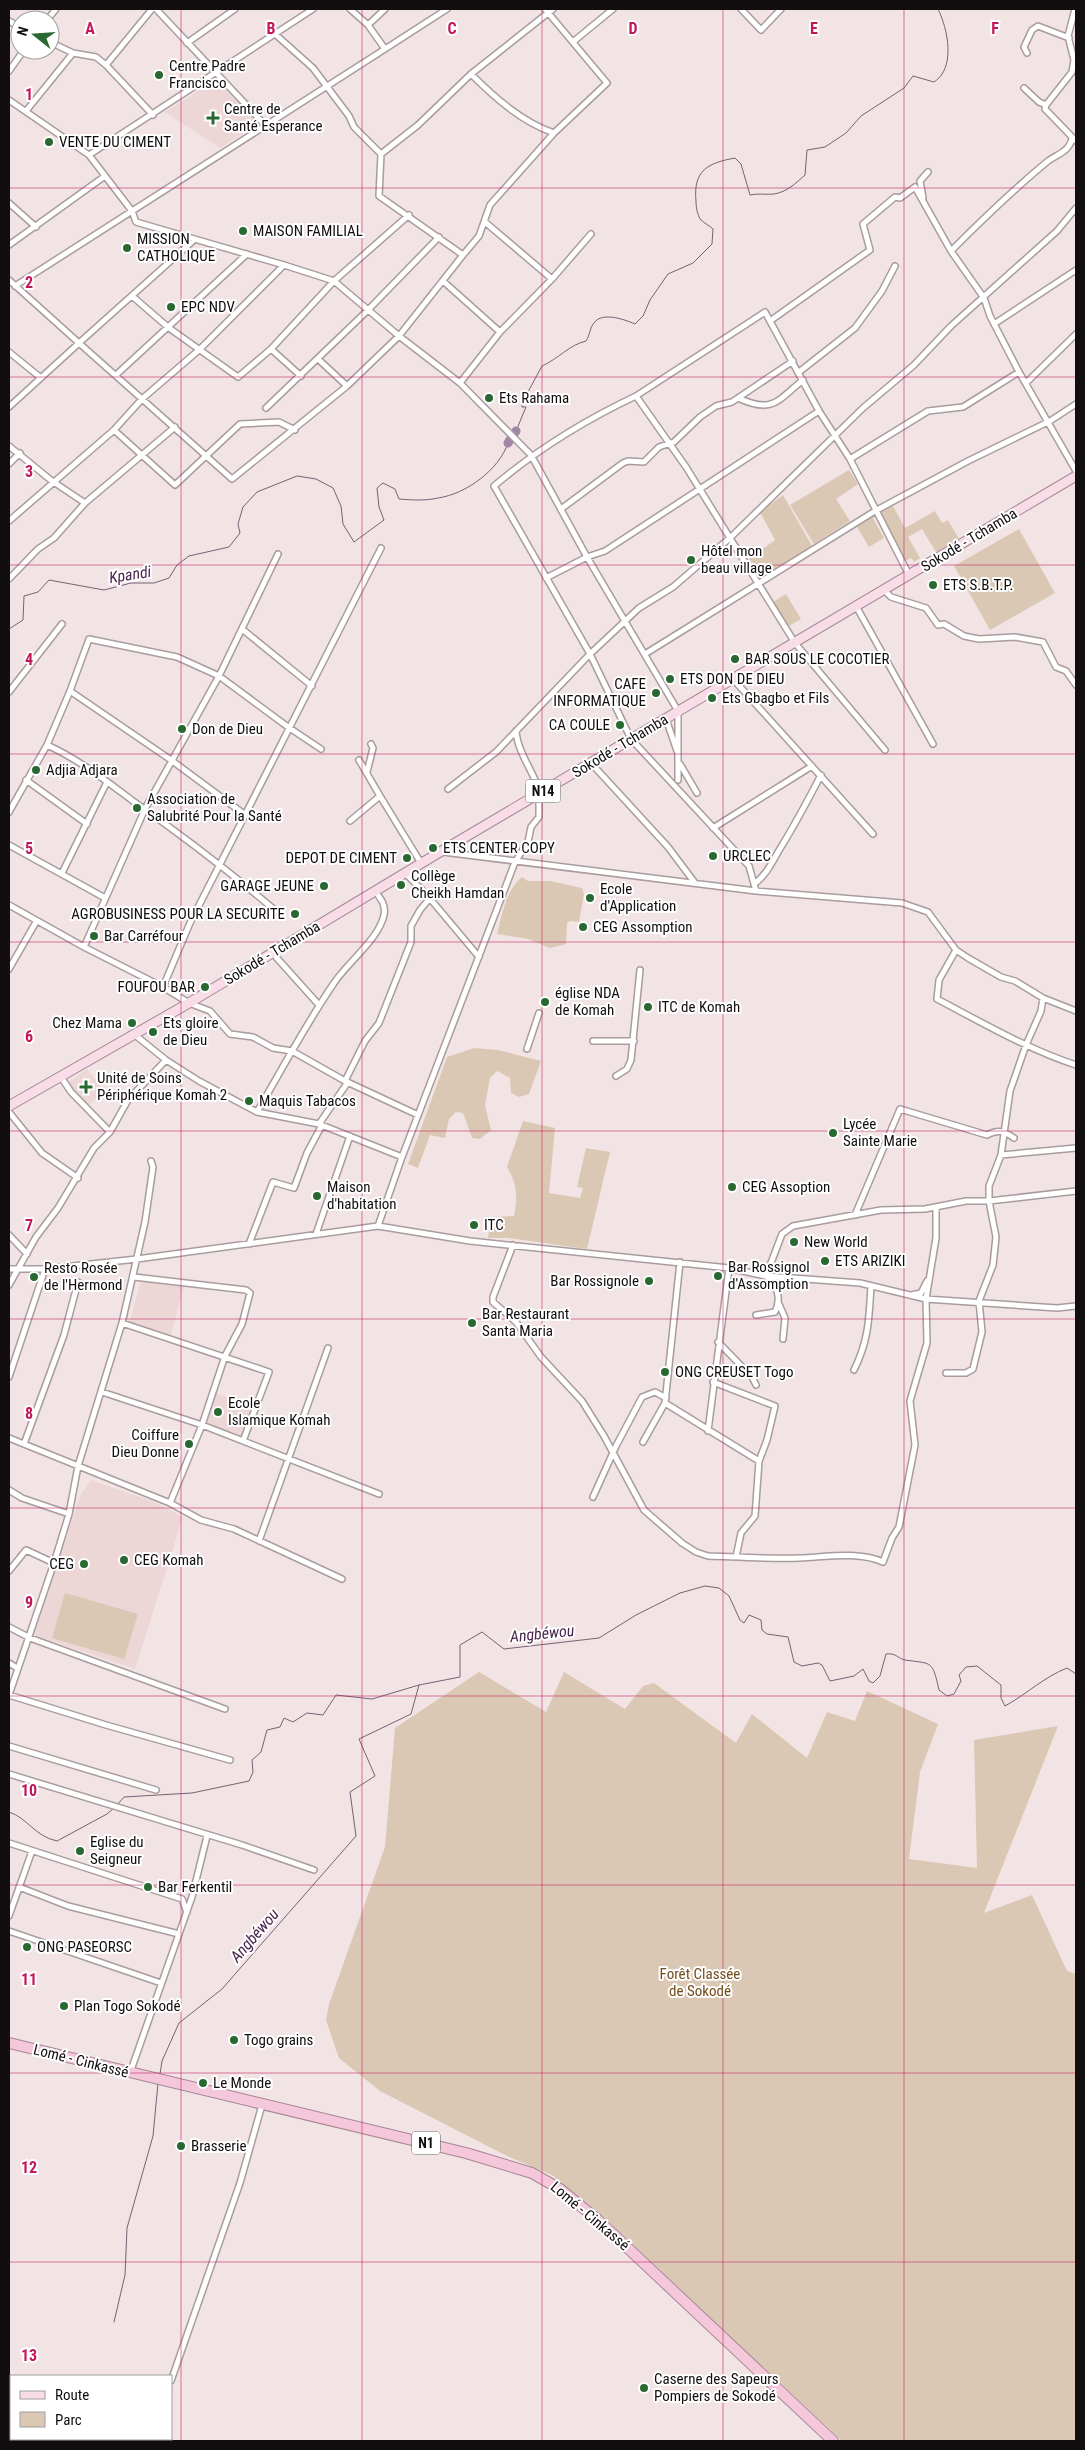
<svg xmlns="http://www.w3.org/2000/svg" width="1085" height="2450" font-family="'Roboto Condensed',sans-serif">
	<rect width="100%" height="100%" fill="#f2e4e4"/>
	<path fill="#ecd6d6" d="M212,82H218L258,124L220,148L165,112Z
		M87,1069L104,1091L87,1106L68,1083Z
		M141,1281L184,1287L171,1335L129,1324Z
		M216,1393L252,1407L242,1437L206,1424Z
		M91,1480L154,1502L183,1517L135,1669L34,1635L80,1496Z"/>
	<path fill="#dbc8b4" d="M849,470L858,484L836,499L850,521L814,544L790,505Z
		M783,495L812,546L760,579L749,559L775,540L760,512Z
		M893,506L905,528L935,511L942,523L948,520L959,539L936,552L922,529L908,537L920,558L914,562L911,558L905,561L879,513Z
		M872,516L884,538L869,547L856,525Z
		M1019,529L1055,593L990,630L954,566Z
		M786,594L801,619L787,627L773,602Z
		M522,877L528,881H550L582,888L584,894L579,922L570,921L567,923L566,944L550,948L528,939L497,934C502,914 506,890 522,877Z
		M474,1048L498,1050L541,1061L529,1094L519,1097L511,1093L510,1078L497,1071L490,1078L485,1105L491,1130L480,1139L472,1138L463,1113L456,1112L449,1119L445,1138L430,1135L418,1168L408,1164L447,1057Z
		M523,1121L555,1128L549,1193L580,1198L583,1188L577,1187L586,1148L610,1152L587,1249L508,1238H488L491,1217L514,1216C518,1197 517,1183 507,1167Z
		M65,1593L138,1614L124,1659L52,1638Z
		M479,1672L546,1712L564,1672L625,1709L643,1686L654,1683L736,1743L752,1714L807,1758L827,1712L855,1721L867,1691L938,1724L920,1772L909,1859L977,1868L974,1740L1058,1726L984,1913L1032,1895L1067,1971L1076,1974V2441H842L595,2209L552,2175L507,2156L380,2091L339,2058L326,2020L329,2004L385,1847L395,1728Z"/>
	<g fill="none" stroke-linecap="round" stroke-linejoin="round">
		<path stroke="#756276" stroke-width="1" d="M516,431L526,407H522V403L542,366C558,359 569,345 586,341C590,335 590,327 594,323C602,311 626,320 635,324L643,316L650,300L668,274L693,263L712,244L713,229C710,226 704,223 701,220C697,215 696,206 696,201C693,170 708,163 735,158L741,164L750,195C759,193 767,195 774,194C787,192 796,183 805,175L807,150L825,147L846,133L861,116L904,88L913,76L934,82C956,68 948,29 938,9
			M9,629L23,620L24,596L38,592L49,580L104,590L131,583H154L169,578L177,565L189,556L229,547L240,533L238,524L243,507L257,492L297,476L316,479L333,488L341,506L343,524L354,542L384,520L379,507L377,488L383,483L395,489L399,499C412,500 424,501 438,498C466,494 499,470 508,443
			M117,1805L124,1797L192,1793L249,1781L253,1772L252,1760L261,1752L267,1730L280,1727L284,1718L293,1722L307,1713L323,1715L336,1695L372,1699L419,1685
			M9,1812C28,1818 34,1836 57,1841L107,1814L114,1808
			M160,2074L162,2061L179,2023L222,1989L356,1836L350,1792L375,1776L359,1739L411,1714L419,1685L460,1677V1645L482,1632L504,1649L599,1638L636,1615L680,1593L705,1586L719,1588L729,1596L740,1620L744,1623L749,1615L761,1620L762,1630L767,1634L788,1637L794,1662L802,1666L818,1663L822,1665L830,1681L854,1676L863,1669L869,1681L873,1683L880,1676L886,1654C897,1653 897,1658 905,1660C933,1664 932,1660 939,1690L947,1696L954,1694L961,1681L959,1675L966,1667L977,1666L1001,1685V1698L1005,1706C1027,1694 1044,1677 1067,1668L1076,1674
			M114,2322L125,2275L127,2228L153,2136L158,2083"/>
		<path stroke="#a086a3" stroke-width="9" d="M508,443L516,431"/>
		<g stroke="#a99c9c" stroke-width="8">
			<path id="street" d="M156,9L265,125
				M350,9L368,25L385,49L447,9
				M741,9L761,30L781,9
				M1075,9L1068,36L1074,60L1072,72L1046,105L1045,109L1076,141
				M47,20L56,9
				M9,21L20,27
				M368,25L385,9
				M574,41L613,9
				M50,42L73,53L96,57L106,65L153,115
				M187,43L235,9
				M1027,53L1024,47L1032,30L1038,26L1069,38
				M106,65L152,9
				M9,71L24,50
				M471,74C495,98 522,122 554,133
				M1024,88L1039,102L1046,105
				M9,100L89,155L132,211L136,222L284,265L334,281L409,215
				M26,111L73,53
				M381,154L418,125L471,74L553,9
				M89,155L313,9
				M923,198L920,181L928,172
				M9,203L36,227
				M485,222L552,279
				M194,240L79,343L232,479L347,386L399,336L463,255L379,196L381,154L354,127L349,116L313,68L275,34
				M9,245L105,176
				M951,251C982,220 1014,189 1048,161C1058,154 1070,151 1072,138
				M463,255L479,236L490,205L554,133L607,83L545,9
				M9,280L79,343L9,407
				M443,281L500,332
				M15,286L385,49
				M132,296L169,328L238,377L271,349L334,281L399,336L460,383L531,455L587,557L678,711V780
				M770,321L870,250L863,224L895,197L900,198L915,187L951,251L984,298L990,316L1019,372L1076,471
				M994,324L1076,270
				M271,349L301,376
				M9,352L41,378
				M318,359L347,386
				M799,372L855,328L882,291L895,266
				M116,375L247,254
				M460,383L500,332L552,279L591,234
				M1026,383L1076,334
				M636,396L765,312L819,411L850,459L909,575
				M738,398C773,414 777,401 803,380
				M266,408L368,310L439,237
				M114,430L175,485L240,424L279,422L295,430
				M9,446L52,481L85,503
				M850,459L928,411L963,407L1019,372
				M9,464L20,453
				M561,509L623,463L628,461L644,462L659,447L674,442L700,417L716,406L732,402L793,361
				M9,521L114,430L142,399L199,350L284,265
				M546,578L587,557L605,551L819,411
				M9,579L38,549L54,538L85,503L175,427
				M884,590L891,597L926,608L938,625L944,624L964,636L979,639L1015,637L1043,642L1056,667L1066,671L1076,685
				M856,606L933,744
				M242,629L312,686
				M645,654L875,511L968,461L1050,421L1076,404
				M733,679L873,834
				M70,691L171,760L244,814
				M9,692L62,624
				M666,719L677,751
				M47,745C78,759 105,780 133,801C183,836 230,872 276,911
				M359,760L380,796
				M591,763L668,847L695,883
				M680,764L697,793
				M367,772L373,748L371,744
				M26,780L87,824
				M448,789L496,752L590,654L639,608L673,587L731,537L863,408L914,365L951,326L1057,231L1076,208
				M9,812L47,745L70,691L89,639L177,657L219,676L288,727L321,749
				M350,821L380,796L421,863
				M713,828L812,766
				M9,845L105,898
				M443,852L756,891L902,903L928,912L956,950L968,958L1001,977L1015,981L1043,998L1076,1011
				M62,873L107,782
				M405,873L427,895L479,957
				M754,884C767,875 773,860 781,847C796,823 808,800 821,775
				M756,891L749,866L631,739L590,654L494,486C539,448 583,421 636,396L686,467L795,643L885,750
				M9,905L84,947L163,987L189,1003L210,1011L230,1034L253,1037L273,1048L292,1051L345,1081L418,1115
				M84,947L145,809L219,676L278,554
				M956,950L939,980L937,999C983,1023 1027,1049 1076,1065
				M276,957L319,1005
				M9,969L36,922
				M163,987L190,923L381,548
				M135,1035L166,1060L199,1081L257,1112L319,1124L402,1157
				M593,1041H634
				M527,1049L539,1013
				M616,1076L627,1069L631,1060L640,970
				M61,1077L71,1092L110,1132
				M345,1081L365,1041L379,1023L411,942V926L420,910L430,898
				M9,1112L42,1153L78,1178
				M257,1112C282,1069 306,1024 334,983C347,963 379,939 384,915C386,905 381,899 375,891
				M319,1124L348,1082
				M1001,1155L1076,1148
				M855,1215L900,1109L987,1135C998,1129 1004,1131 1014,1138
				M378,1226L402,1157L515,862L528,842L531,827L539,817C539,806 540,792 536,782C529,766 517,748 516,731
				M316,1234L350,1136
				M9,1235L27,1254
				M249,1244L273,1182L294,1188L307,1153L322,1125
				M513,1245L493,1297V1302L516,1322L541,1357L582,1401L604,1436L644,1510L682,1543L696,1552L708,1556C738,1557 769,1559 800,1558C826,1557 858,1551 883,1562L892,1538L899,1527L915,1445L910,1401L927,1343L926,1299L936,1238V1207
				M680,1262L665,1403L759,1461
				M9,1269H45L137,1259L378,1226L470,1241L729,1268L766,1276L860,1283L926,1299L1057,1308L1076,1306
				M134,1277L246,1290L250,1293L242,1324L225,1356L202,1425L170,1503
				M9,1285L36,1237L58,1208L94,1148L110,1132L128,1100L166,1060
				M911,1295L921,1293L927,1281
				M778,1302L785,1318L783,1339
				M756,1315L775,1312C782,1298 777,1285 766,1276L782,1234L793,1226L881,1210L925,1209L966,1201H989L1076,1191
				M122,1323L269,1372L243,1441
				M718,1342L752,1377L756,1385
				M854,1370C869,1340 869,1318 871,1286
				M946,1373H966L973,1369L982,1332L979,1301L993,1265L996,1237L989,1201V1186L1001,1155L1010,1091L1026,1045L1041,1011L1043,998
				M9,1377L45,1269
				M713,1382L775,1406L767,1440L759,1461L755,1516L741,1533L736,1557
				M102,1392L202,1425L379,1494
				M708,1431L729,1268
				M9,1438L170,1503L201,1520L234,1529L342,1579
				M643,1442L665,1403
				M24,1444L64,1335L78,1282
				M9,1490L22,1498L69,1514
				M593,1497L616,1446L642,1397L655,1392L666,1398
				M259,1541L328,1348
				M9,1571L26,1550L54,1563
				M9,1627L30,1638L225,1709
				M9,1663L17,1668
				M9,1695L54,1563L69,1514L78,1466L122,1323L145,1222L153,1167L151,1161
				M9,1695L106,1725L230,1760
				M9,1746L156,1790
				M9,1774L242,1845L314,1870
				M9,1843L182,1899L187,1912
				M19,1887L68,1906L179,1934
				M9,1916L32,1851
				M9,1931L161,1983
				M130,2073L192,1897L207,1836
				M171,2381L240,2183L262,2105
				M9,2398L11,2400
				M63,2439L65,2441
				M149,2441L150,2439"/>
		</g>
		<g stroke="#a58693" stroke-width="11">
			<path id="primary" d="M9,1106L189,1003L440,852L1076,476"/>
		</g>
		<g stroke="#a58693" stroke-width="12">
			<path id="highway" d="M9,2043L466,2153L532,2173L560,2189L598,2220L833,2441"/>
		</g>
		<use href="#street" stroke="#fff" stroke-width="5"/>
		<use href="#primary" stroke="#f8dde9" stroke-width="9"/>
		<use href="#highway" stroke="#f4c7db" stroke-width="10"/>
	</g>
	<path fill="none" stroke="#c2185b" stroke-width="1" stroke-opacity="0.55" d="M181,9V2441M362,9V2441M542,9V2441M723,9V2441M904,9V2441M9,188H1076M9,377H1076M9,565H1076M9,754H1076M9,942H1076M9,1131H1076M9,1319H1076M9,1508H1076M9,1696H1076M9,1885H1076M9,2073H1076M9,2262H1076"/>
	<g fill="#296831" stroke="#fff" stroke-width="2">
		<circle cx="159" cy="75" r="5"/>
		<path d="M210.5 110.5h5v5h5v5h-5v5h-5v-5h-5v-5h5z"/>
		<circle cx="49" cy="142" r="5"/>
		<circle cx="243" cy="231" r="5"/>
		<circle cx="127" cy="248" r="5"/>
		<circle cx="171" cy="307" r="5"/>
		<circle cx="489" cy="398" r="5"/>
		<circle cx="691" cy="560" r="5"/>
		<circle cx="933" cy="585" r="5"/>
		<circle cx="735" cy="659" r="5"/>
		<circle cx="670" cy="679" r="5"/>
		<circle cx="656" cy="693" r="5"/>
		<circle cx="712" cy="698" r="5"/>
		<circle cx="620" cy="725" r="5"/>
		<circle cx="182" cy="729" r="5"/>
		<circle cx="36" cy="770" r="5"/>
		<circle cx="137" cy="808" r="5"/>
		<circle cx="433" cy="848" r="5"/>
		<circle cx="713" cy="856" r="5"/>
		<circle cx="407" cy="858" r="5"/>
		<circle cx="401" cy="885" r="5"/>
		<circle cx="324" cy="886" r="5"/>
		<circle cx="590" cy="898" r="5"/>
		<circle cx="295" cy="914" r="5"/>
		<circle cx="583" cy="927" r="5"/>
		<circle cx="94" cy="936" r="5"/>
		<circle cx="205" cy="987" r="5"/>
		<circle cx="545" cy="1002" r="5"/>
		<circle cx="648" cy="1007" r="5"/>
		<circle cx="132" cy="1023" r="5"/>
		<circle cx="153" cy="1032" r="5"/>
		<path d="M83.5 1079.5h5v5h5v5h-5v5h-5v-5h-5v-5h5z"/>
		<circle cx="249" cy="1101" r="5"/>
		<circle cx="833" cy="1133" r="5"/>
		<circle cx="732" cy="1187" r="5"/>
		<circle cx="317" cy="1196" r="5"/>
		<circle cx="474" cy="1225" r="5"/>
		<circle cx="794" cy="1242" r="5"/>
		<circle cx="825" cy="1261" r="5"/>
		<circle cx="718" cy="1276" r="5"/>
		<circle cx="34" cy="1277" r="5"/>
		<circle cx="649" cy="1281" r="5"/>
		<circle cx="472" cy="1323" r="5"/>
		<circle cx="665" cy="1372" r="5"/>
		<circle cx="218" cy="1412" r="5"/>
		<circle cx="189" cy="1444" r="5"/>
		<circle cx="124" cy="1560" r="5"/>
		<circle cx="84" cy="1564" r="5"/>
		<circle cx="80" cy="1851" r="5"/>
		<circle cx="148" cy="1887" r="5"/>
		<circle cx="27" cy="1947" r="5"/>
		<circle cx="64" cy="2006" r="5"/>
		<circle cx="234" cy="2040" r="5"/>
		<circle cx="203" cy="2083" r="5"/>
		<circle cx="181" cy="2146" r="5"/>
		<circle cx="644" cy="2388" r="5"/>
	</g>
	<g text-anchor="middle" stroke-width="4" stroke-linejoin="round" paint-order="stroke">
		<g fill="#fff" stroke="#595656" stroke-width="1">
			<rect x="525.5" y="779.5" width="35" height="23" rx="4"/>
			<rect x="412" y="2131.5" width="28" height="23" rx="4"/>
		</g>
		<g font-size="14" font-weight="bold" fill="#120d0e">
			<text x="543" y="796">N14</text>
			<text x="426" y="2148">N1</text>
		</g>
		<g font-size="15" fill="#120d0e" stroke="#fff" text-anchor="start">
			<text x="169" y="71">Centre Padre<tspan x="169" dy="17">Francisco</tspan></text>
			<text x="224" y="114">Centre de<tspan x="224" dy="17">Santé Esperance</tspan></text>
			<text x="59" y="147">VENTE DU CIMENT</text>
			<text x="253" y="236">MAISON FAMILIAL</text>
			<text x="137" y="244">MISSION<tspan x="137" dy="17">CATHOLIQUE</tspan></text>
			<text x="181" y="312">EPC NDV</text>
			<text x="499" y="403">Ets Rahama</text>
			<text x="701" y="556">Hôtel mon<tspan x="701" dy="17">beau village</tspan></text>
			<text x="943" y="590">ETS S.B.T.P.</text>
			<text x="745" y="664">BAR SOUS LE COCOTIER</text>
			<text x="680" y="684">ETS DON DE DIEU</text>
			<text x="646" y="689" text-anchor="end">CAFE<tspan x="646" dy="17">INFORMATIQUE</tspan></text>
			<text x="722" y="703">Ets Gbagbo et Fils</text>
			<text x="610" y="730" text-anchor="end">CA COULE</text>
			<text x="192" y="734">Don de Dieu</text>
			<text x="46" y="775">Adjia Adjara</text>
			<text x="147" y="804">Association de<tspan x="147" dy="17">Salubrité Pour la Santé</tspan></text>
			<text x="443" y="853">ETS CENTER COPY</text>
			<text x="723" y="861">URCLEC</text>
			<text x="397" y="863" text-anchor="end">DEPOT DE CIMENT</text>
			<text x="411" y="881">Collège<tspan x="411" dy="17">Cheikh Hamdan</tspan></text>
			<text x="314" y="891" text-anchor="end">GARAGE JEUNE</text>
			<text x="600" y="894">Ecole<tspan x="600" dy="17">d'Application</tspan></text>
			<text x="285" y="919" text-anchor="end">AGROBUSINESS POUR LA SECURITE</text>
			<text x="593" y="932">CEG Assomption</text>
			<text x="104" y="941">Bar Carréfour</text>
			<text x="195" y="992" text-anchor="end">FOUFOU BAR</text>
			<text x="555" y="998">église NDA<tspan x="555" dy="17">de Komah</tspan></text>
			<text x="658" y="1012">ITC de Komah</text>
			<text x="122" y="1028" text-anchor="end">Chez Mama</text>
			<text x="163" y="1028">Ets gloire<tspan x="163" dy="17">de Dieu</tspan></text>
			<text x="97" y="1083">Unité de Soins<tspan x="97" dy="17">Périphérique Komah 2</tspan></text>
			<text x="259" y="1106">Maquis Tabacos</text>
			<text x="843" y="1129">Lycée<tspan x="843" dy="17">Sainte Marie</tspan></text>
			<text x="327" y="1192">Maison<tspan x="327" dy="17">d'habitation</tspan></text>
			<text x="742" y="1192">CEG Assoption</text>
			<text x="484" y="1230">ITC</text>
			<text x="804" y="1247">New World</text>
			<text x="835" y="1266">ETS ARIZIKI</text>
			<text x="728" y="1272">Bar Rossignol<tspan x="728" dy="17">d'Assomption</tspan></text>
			<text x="44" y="1273">Resto Rosée<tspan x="44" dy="17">de l'Hermond</tspan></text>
			<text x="639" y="1286" text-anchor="end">Bar Rossignole</text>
			<text x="482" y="1319">Bar Restaurant<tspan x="482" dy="17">Santa Maria</tspan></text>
			<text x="675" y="1377">ONG CREUSET Togo</text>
			<text x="228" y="1408">Ecole<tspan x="228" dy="17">Islamique Komah</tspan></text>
			<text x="179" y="1440" text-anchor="end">Coiffure<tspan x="179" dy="17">Dieu Donne</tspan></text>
			<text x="134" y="1565">CEG Komah</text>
			<text x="74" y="1569" text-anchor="end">CEG</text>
			<text x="90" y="1847">Eglise du<tspan x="90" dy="17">Seigneur</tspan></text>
			<text x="158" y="1892">Bar Ferkentil</text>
			<text x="37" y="1952">ONG PASEORSC</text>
			<text x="74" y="2011">Plan Togo Sokodé</text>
			<text x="244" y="2045">Togo grains</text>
			<text x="213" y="2088">Le Monde</text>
			<text x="191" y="2151">Brasserie</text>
			<text x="654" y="2384">Caserne des Sapeurs<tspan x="654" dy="17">Pompiers de Sokodé</tspan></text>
		</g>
		<g font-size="15" fill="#120d0e" stroke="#fff">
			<text transform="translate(969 540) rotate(-31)" y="5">Sokodé - Tchamba</text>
			<text transform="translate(620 746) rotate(-31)" y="5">Sokodé - Tchamba</text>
			<text transform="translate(272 953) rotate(-31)" y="5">Sokodé - Tchamba</text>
			<text transform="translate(81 2061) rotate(14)" y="5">Lomé - Cinkassé</text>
			<text transform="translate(590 2216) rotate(40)" y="5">Lomé - Cinkassé</text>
		</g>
		<g font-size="15" fill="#734b1a" stroke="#fff">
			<text x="700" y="1979">Forêt Classée<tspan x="700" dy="17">de Sokodé</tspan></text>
		</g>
		<g font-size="16" font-style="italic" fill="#4a254e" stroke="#fff">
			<text transform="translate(130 574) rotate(-9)" y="6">Kpandi</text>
			<text transform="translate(542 1633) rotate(-6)" y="6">Angbéwou</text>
			<text transform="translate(254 1935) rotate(-49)" y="6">Angbéwou</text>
		</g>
	</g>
	<g font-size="16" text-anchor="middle" font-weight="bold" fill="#c2185b" stroke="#fff" stroke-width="4" stroke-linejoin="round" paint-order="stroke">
		<text x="90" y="34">A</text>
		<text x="271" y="34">B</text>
		<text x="452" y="34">C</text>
		<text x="633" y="34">D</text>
		<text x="814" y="34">E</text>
		<text x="995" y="34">F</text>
		<text x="29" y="100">1</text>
		<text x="29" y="288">2</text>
		<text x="29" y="477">3</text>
		<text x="29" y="665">4</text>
		<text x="29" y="854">5</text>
		<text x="29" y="1042">6</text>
		<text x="29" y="1231">7</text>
		<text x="29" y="1419">8</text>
		<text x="29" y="1608">9</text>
		<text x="29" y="1796">10</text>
		<text x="29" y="1985">11</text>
		<text x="29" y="2173">12</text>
		<text x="29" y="2361">13</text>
	</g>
	<rect width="1085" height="2450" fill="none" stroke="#120d0e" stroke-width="20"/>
	<rect x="10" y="2375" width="162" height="65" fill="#ffffff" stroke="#a09e9f"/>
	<rect x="20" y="2391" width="25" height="8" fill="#f8dde9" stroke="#a09e9f"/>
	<text x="55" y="2400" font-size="15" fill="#120d0e">Route</text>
	<rect x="20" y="2412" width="25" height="15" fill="#dbc8b4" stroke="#a09e9f"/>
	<text x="55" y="2425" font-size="15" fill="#120d0e">Parc</text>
	<g transform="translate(35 35) rotate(287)"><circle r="24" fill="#ffffff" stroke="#a09e9f"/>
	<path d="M0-4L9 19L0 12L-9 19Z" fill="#296831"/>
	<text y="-8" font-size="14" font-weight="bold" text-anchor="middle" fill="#120d0e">N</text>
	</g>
</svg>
